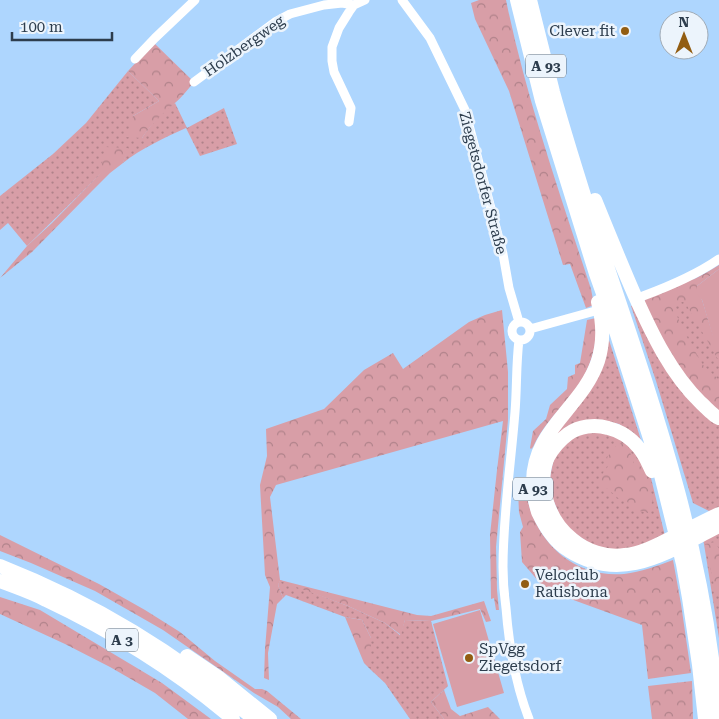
<svg xmlns="http://www.w3.org/2000/svg" width="719" height="719" font-family="'Roboto Serif',serif">
	<defs>
		<pattern id="grass-dots" width="8" height="8" patternUnits="userSpaceOnUse" patternTransform="scale(1.25)"><rect width="8" height="8" fill="#d89ea7"/><path d="M2 2h.1M6 6h.1" fill="none" stroke="#b0828a" stroke-width="1.8" stroke-linecap="round"/></pattern>
		<pattern id="forest-crowns" width="20" height="18" patternUnits="userSpaceOnUse" patternTransform="scale(1.25)"><rect width="20" height="18" fill="#d89ea7"/><path d="M2 6a3 3 0 1 1 6 0M12 15a3 3 0 1 1 6 0" fill="none" stroke="#b0828a"/></pattern>
	</defs>
	<rect width="100%" height="100%" fill="#aed6fe"/>
	<path fill="url(#grass-dots)" d="M128,71L159,101L133,116L142,138C151,124 162,111 175,103L187,128L224,108L237,144L200,156L186,128C164,138 142,148 123,163L127,148L27,246L8,223L0,230V196L53,154L86,123Z
		M693,279L697,286L713,336L719,337V412L644,299Z
		M634,305L719,424V509L709,511L693,503L656,381L631,306Z
		M608,337L641,440L619,424L600,420L541,454Z
		M587,431L618,435L643,458L651,478L665,536L627,550H610L595,547L564,526L548,487L554,457L573,435Z
		M719,530V638L703,538Z
		M280,580L348,606L385,623L400,635L405,620L431,621L448,686L431,702L444,719H410L385,683L371,670V638L362,620L345,617L286,595L283,598L278,585Z"/>
	<path fill="url(#forest-crowns)" d="M479,0H506C526,98 560,194 591,289L594,305L586,308L570,264L563,265L509,91L475,19L471,3Z
		M154,43L194,82C188,89 182,97 175,103C162,114 152,123 142,138L126,137L133,116L159,101L128,71Z
		M105,147L128,148L123,163L110,173L92,191L32,252L0,278L27,246L52,223L100,174Z
		M719,265V269L697,286V294L702,300L713,336L719,337V361L686,304L683,302L677,303L675,308L676,314L688,339L703,365L719,380V412C712,406 705,401 699,394C674,367 658,334 644,301C671,291 695,280 719,265Z
		M502,310L508,372V420L496,547L497,590L499,610H496L494,598L491,599L490,535L497,470L503,421L276,485L270,497L280,580L417,615L431,616L484,601L491,621L486,622L480,609L431,621L405,620L401,635L385,623L348,606L280,581L278,585L283,598L277,604L268,653L269,680L264,678L265,649L270,587L265,575L260,485L267,456L266,429L324,409L364,370L393,353L403,369L469,322L485,315Z
		M596,318C598,342 592,364 579,385C576,390 571,395 567,400C554,415 541,429 533,447L531,449L530,448L533,431L546,419L550,405L567,389L568,377L575,374V365L580,363L587,320Z
		M621,443L628,446L634,464L644,468L653,499L648,513L631,509L626,499L618,498L608,489L600,487V477L609,465L607,458L613,448Z
		M518,491L526,493C535,542 573,578 624,574C641,572 657,566 673,560L681,604L691,673L648,679L642,625L546,590L522,562L520,532L523,527L519,512Z
		M0,535L99,584L145,610L180,632L215,661L255,689H262L267,691L301,719H291L278,707L254,693L163,630L95,591L31,563L0,551Z
		M715,542L719,549V592L716,594L705,544Z
		M0,597L40,610L162,683L211,719H188L155,693L110,667L65,644L0,614Z
		M345,617L362,620L371,638V670L364,663Z
		M692,681L693,719H652L648,686Z
		M444,690L451,709L460,716L488,707L500,719H444L431,702Z"/>
	<path fill="#d89ea7" d="M719,269V337H713L702,300L697,294V286Z
		M480,610L504,693L457,707L433,624Z"/>
	<g fill="none" stroke-linecap="round" stroke-linejoin="round">
		<path stroke="#fff" stroke-width="9" d="M402,0L430,38L465,110L503,254L509,288L519,322
			M135,59L155,38L195,0
			M194,82L275,22L290,14L324,5L342,3L354,5
			M349,122L351,108L334,72L332,61V47L339,28L349,12L354,5L365,0
			M643,296C670,286 696,275 719,259
			M512 331a9 9 0 1 1 18 0a9 9 0 1 1-18 0Z
			M530,329L595,311
			M519,340C516,364 517,388 515,412C511,463 503,515 503,567C503,580 504,594 506,608C509,646 515,683 529,719"/>
		<path stroke="#fff" stroke-width="14" d="M517,0L542,101L553,136L596,274L612,319L659,467L683,564L689,598L699,665L705,719
			M530,0C538,31 545,61 553,92C566,139 581,186 596,233C649,391 707,551 718,719
			M595,200C608,232 621,264 635,296C652,334 671,374 701,403C707,408 712,415 719,418
			M598,302C603,321 604,342 598,361C582,408 533,429 533,482C533,492 535,502 538,512C545,526 554,542 568,550C623,585 669,551 719,526
			M652,471C648,463 645,455 639,448C631,438 621,431 608,428C595,424 579,426 568,434C560,440 553,448 548,457C536,485 549,521 572,539C586,551 607,558 625,555C643,553 659,544 675,536C689,529 704,521 719,514
			M0,566C96,604 175,652 254,719
			M0,581C15,587 31,592 46,600C114,632 175,670 233,719
			M187,656L218,677L270,719"/>
	</g>
	<g fill="#925d12" stroke="#ecf4fc" stroke-width="2">
		<circle cx="625" cy="31" r="5"/>
		<circle cx="525" cy="584" r="5"/>
		<circle cx="469" cy="658" r="5"/>
	</g>
	<g text-anchor="middle" stroke-width="5" stroke-linejoin="round" paint-order="stroke">
		<g fill="#ecf4fc" stroke="#667482" stroke-width="1">
			<rect x="526" y="54.5" width="40" height="23" rx="4"/>
			<rect x="513" y="477.5" width="40" height="23" rx="4"/>
			<rect x="106" y="628.5" width="32" height="23" rx="4"/>
		</g>
		<g font-size="14" font-weight="bold" fill="#2d3d4d">
			<text x="546" y="71">A 93</text>
			<text x="533" y="494">A 93</text>
			<text x="122" y="645">A 3</text>
		</g>
		<g font-size="15" fill="#2d3d4d" stroke="#ecf4fc" text-anchor="start">
			<text x="615" y="36" text-anchor="end">Clever fit</text>
			<text x="535" y="580">Veloclub<tspan x="535" dy="17">Ratisbona</tspan></text>
			<text x="479" y="654">SpVgg<tspan x="479" dy="17">Ziegetsdorf</tspan></text>
		</g>
		<g font-size="15" fill="#2d3d4d" stroke="#ecf4fc">
			<text transform="translate(244 46) rotate(-35)" y="5">Holzbergweg</text>
			<text transform="translate(483 183) rotate(75)" y="5">Ziegetsdorfer Straße</text>
		</g>
	</g>
	<g transform="translate(684 35)"><circle r="24" fill="#ecf4fc" stroke="#a0abb6"/>
	<path d="M0-4L9 19L0 12L-9 19Z" fill="#925d12"/>
	<text y="-8" font-size="14" font-weight="bold" text-anchor="middle" fill="#2d3d4d">N</text>
	</g>
	<path d="M12 32v8h100v-8" fill="none" stroke="#2d3d4d" stroke-width="2.5"/>
	<text x="20" y="32" font-size="15" fill="#2d3d4d" stroke="#ecf4fc" stroke-width="4" paint-order="stroke">100 m</text>
</svg>
